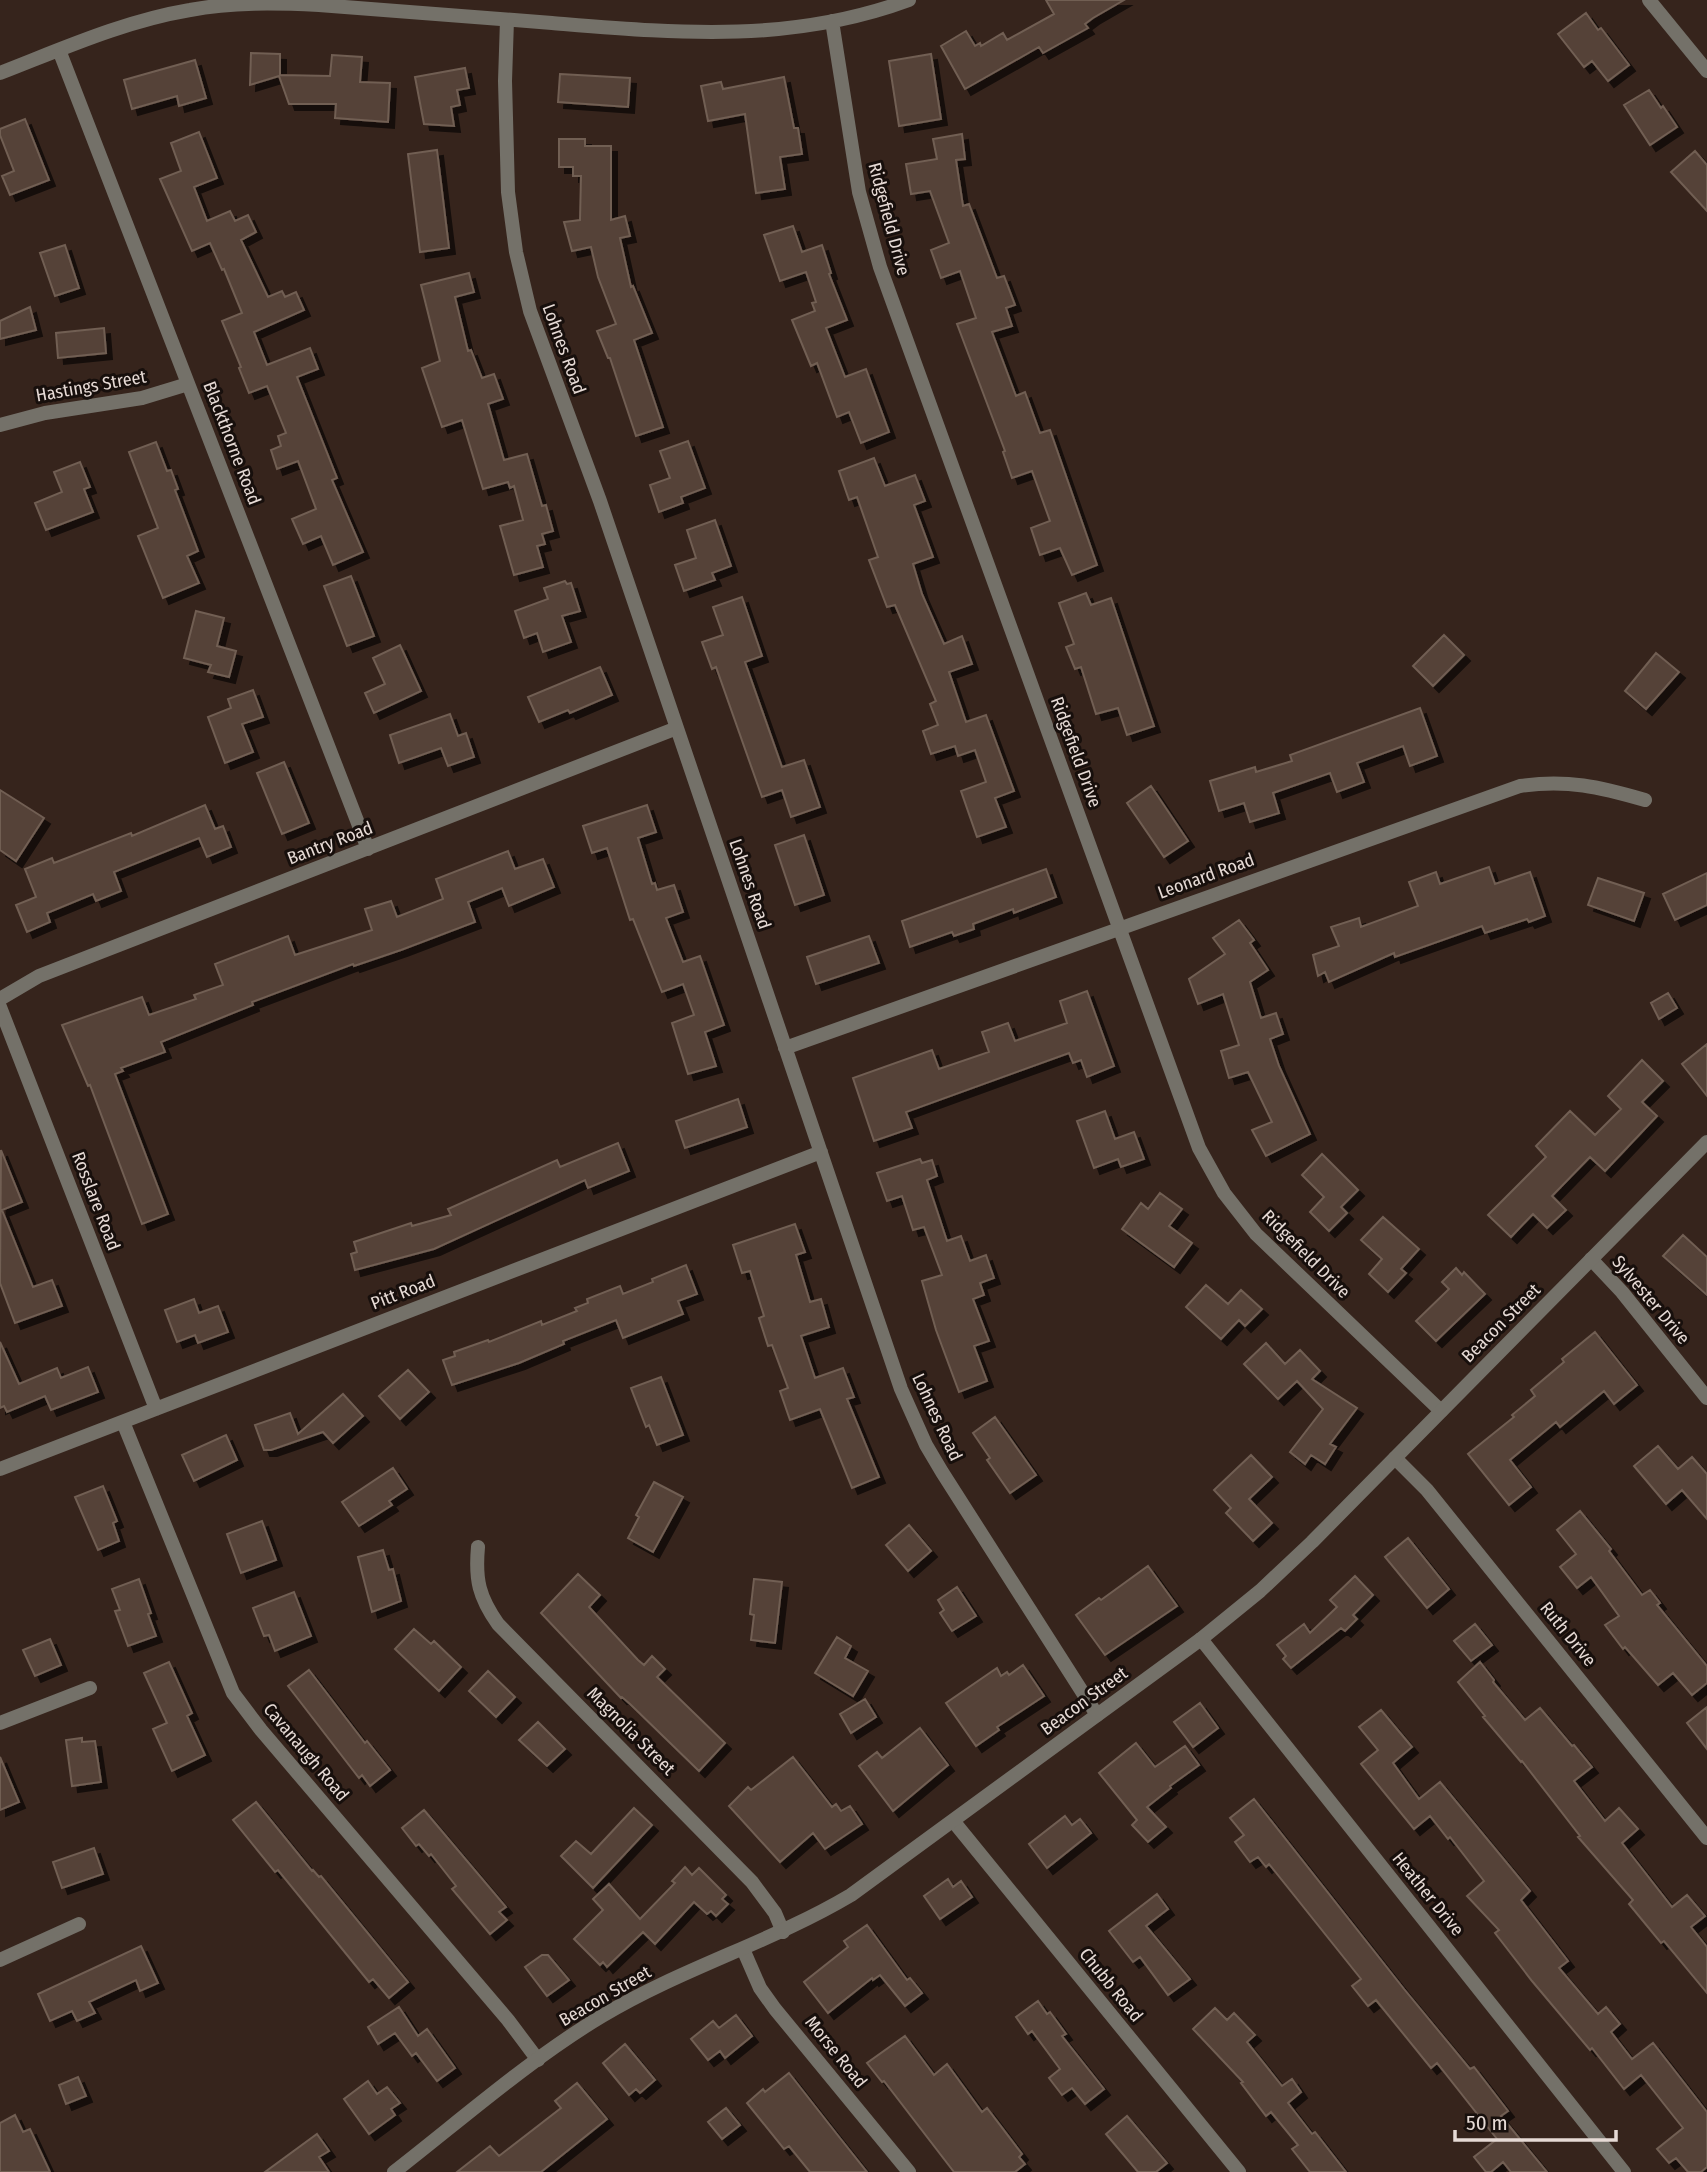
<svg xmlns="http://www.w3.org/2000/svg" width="1707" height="2172" font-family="'Fira Sans Condensed',sans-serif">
	<defs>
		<filter id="shadow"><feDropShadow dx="6" dy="6" stdDeviation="0" flood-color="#0009"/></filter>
	</defs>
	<rect width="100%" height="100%" fill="#36241c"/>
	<path fill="#544238" stroke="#715e53" stroke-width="2" filter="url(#shadow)" d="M1046,0H1124L1093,18L1085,24L1088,28L1043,53L1039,47L965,89L941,46L966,31L975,46L980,43L981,46L1003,33L1007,40L1054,14Z
		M1586,13L1598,30L1601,28L1629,65L1608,81L1592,61L1584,67L1558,34Z
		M251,53L280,54V75L330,76L332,55L362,57L360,82L390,83L388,122L335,118L336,104H289L279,76L250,85Z
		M931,54L941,119L899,126L889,61Z
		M195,60L206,98L179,106L177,96L132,109L124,80Z
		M465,68L469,88L457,90L460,105L451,107L454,126L424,124L415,77Z
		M560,74L630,78L628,107L558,102Z
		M784,77L794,128H798L802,154L780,157L785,189L756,193L745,114L708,121L701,86L721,82L723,89Z
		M1649,90L1661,108L1663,106L1677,127L1650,145L1624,105Z
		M25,119L49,180L10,195L2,176L14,171L0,135V129Z
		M199,132L217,178L194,187L207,221L230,211L235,221L248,215L256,232L241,240L268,297L282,291L285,297L296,292L304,310L254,332L267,365L310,348L318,369L297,377L337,478L332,480L363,552L333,565L321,536L303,544L292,519L316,509L298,461L277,469L271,450L281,446L278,436L286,433L267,386L249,393L239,368L241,367L222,321L242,313L224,269L222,270L210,243L192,251L160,179L181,171L171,143Z
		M962,134L965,159L956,160L963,206L969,204L997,278L1004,276L1015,305L1006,308L1012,326L992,332L1016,396L1025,392L1040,433L1050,430L1097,565L1072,575L1060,548L1040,555L1031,528L1050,521L1032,471L1012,478L1003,452L1005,451L957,324L976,318L960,271L941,278L931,250L949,243L930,191L911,194L906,164L937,159L933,139Z
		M559,139H585V146H611V220L625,216L630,236L620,238L631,287L633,286L652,333L634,340L663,427L636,436L610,358H608L597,331L616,324L598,277L591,247L572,251L564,222L580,220L581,176H573V167H559Z
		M437,150L449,248L420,252L408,154Z
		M1695,151L1707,165V211L1671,172Z
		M793,226L802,252L822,245L831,273L829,274L847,320L826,328L845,377L866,369L889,432L861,443L849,412L837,417L817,363L811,366L792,320L815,311L812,303L816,302L806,272L780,281L764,235Z
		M65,245L79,288L55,296L40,253Z
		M469,273L474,292L455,297L468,351L471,350L482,378L494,374L503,399L488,404L504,460L527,454L542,506L546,505L553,531L542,534L545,544L537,546L543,567L514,575L500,526L523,520L514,486L510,488L508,482L483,489L462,420L442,427L422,368L440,361L421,285Z
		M30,307L36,330L0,339V321Z
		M104,328L106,353L58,358L56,333Z
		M688,441L705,488L681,497L683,503L659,512L650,485L670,478L660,451Z
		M156,442L167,471L171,470L178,489L175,490L198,551L187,556L199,583L163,598L138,536L158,528L129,452Z
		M874,458L885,486L915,475L925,501L914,505L933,557L913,564L922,594L944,644L962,636L972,664L949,672L966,722L986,715L1014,791L995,798L1006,827L977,837L961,791L986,782L975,750L958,756L955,746L931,754L923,731L938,725L930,704L936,701L895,605L887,607L869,560L878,557L857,497L849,500L839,471Z
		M80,462L90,487L84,489L93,512L46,530L35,503L62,492L54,472Z
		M715,520L731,566L712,573L715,580L684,591L675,565L696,558L687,530Z
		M351,576L374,636L347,646L324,586Z
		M565,581L567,584L571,583L580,611L562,616L571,642L543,652L537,633L524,638L515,611L548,599L544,588Z
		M1086,593L1091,605L1111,598L1154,726L1127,735L1118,708L1096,714L1081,667L1075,669L1066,647L1074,644L1059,603Z
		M742,597L762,656L745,662L782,767L804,760L820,807L791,817L782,790L762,797L716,667L712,669L702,642L723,635L713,607Z
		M196,611L224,618L217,646L236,651L229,677L208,672L211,665L184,658Z
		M1444,635L1464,655L1433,686L1413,666Z
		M400,645L421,691L374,713L365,693L385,684L373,658Z
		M1656,653L1679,672L1646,709L1625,691Z
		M600,667L612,695L570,713L568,710L539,722L528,697Z
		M253,690L263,717L242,724L253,752L225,763L208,717L231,708L228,699Z
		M1420,708L1437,756L1410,766L1403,746L1357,763L1364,782L1337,792L1330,773L1273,793L1279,813L1250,822L1244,803L1219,811L1210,781L1255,767L1256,772L1292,761L1290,755Z
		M450,714L458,736L466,733L474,757L448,766L441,748L399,763L390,735Z
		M284,762L309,823L282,834L257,773Z
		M1151,786L1188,841L1164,857L1127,803Z
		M0,790L44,818L16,861L0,850Z
		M205,805L215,829L223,826L231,847L207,857L199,838L114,872L121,891L96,901L93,894L47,913L50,922L27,932L16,905L36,897L25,869L52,858L54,863L131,833L132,836Z
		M647,805L656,832L638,838L652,884L655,883L657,890L674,885L683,912L666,918L683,962L700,956L724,1025L705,1032L716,1066L688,1074L672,1023L694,1015L683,984L662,992L633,919L630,920L607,848L592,853L583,826Z
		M804,835L824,895L795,905L775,845Z
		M508,851L515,869L543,859L554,887L509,906L502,888L468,902L475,922L401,950L354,966L353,964L252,1002L253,1005L161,1042L165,1052L121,1068L123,1071L115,1074L168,1214L142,1224L90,1085L88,1086L62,1025L142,997L149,1015L196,999L194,995L223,985L215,964L288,936L295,955L372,930L365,909L391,901L397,917L443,899L436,879Z
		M1489,867L1495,884L1530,872L1545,916L1529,922L1527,919L1485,933L1482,926L1395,957L1394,953L1329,982L1325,972L1318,976L1313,955L1339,946L1331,927L1359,918L1361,927L1418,906L1409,882L1436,872L1440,884Z
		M1046,869L1056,897L1014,913L1013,909L973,924L974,929L954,936L952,932L910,947L902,921Z
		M1707,873V905L1675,920L1663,894Z
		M1598,878L1644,893L1634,921L1588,905Z
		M1239,920L1254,940L1250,943L1268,970L1250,982L1261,1018L1276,1013L1283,1034L1270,1039L1279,1066L1310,1134L1266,1156L1252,1130L1272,1122L1248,1072L1229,1078L1221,1051L1239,1045L1223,994L1198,1004L1189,979L1225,954L1213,938Z
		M869,936L879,963L816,984L807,957Z
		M1087,991L1114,1066L1087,1077L1081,1060L1073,1063L1069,1053L906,1112L912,1128L874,1141L853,1078L932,1050L939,1069L989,1052L982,1032L1008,1023L1015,1041L1067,1023L1060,1001Z
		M1668,993L1677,1008L1659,1019L1651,1003Z
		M1707,1044V1096L1682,1064Z
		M1642,1060L1663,1081L1642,1102L1657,1116L1605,1171L1590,1157L1552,1196L1566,1210L1547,1228L1533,1214L1511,1237L1488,1215L1546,1157L1536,1146L1570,1111L1595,1135L1621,1109L1608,1096Z
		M738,1099L747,1127L685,1148L676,1121Z
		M1105,1111L1115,1139L1134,1132L1144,1159L1121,1167L1118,1159L1094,1168L1077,1121Z
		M618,1143L629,1171L588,1188L585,1180L434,1249L355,1270L351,1254L357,1252L354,1242L411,1223L412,1226L451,1215L448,1209L557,1160L560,1167Z
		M1,1150L22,1202L2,1210L33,1287L52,1280L62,1306L15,1323L0,1283Z
		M1322,1154L1358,1190L1341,1207L1347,1213L1329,1231L1310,1212L1324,1197L1302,1175Z
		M920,1159L922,1163L932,1160L937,1176L927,1180L947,1241L961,1236L970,1261L986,1255L994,1278L980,1283L984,1295L973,1299L989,1341L974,1346L987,1381L959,1392L936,1330L922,1281L942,1275L924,1227L913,1230L902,1196L887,1201L877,1173Z
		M1160,1193L1182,1209L1169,1226L1192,1243L1174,1267L1122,1229L1141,1203L1148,1209Z
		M1383,1217L1419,1249L1401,1269L1406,1273L1388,1292L1369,1274L1382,1259L1361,1240Z
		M795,1224L805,1252L796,1255L810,1302L821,1299L829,1327L801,1336L815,1378L843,1368L854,1397L847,1399L879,1477L852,1488L820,1409L790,1420L780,1391L788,1388L772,1345L768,1346L759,1318L764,1316L750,1271L742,1273L733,1245Z
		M1683,1235L1707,1257V1295L1663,1256Z
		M686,1265L697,1294L678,1301L683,1314L623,1338L616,1320L563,1341L564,1344L519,1363L452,1385L443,1360L455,1356L454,1352L488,1340L489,1342L541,1321L542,1325L577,1311L575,1308L588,1303L587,1299L620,1286L623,1294L653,1282L652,1279Z
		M1456,1268L1462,1275L1464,1272L1485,1294L1436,1341L1416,1321L1449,1289L1442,1282Z
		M1206,1285L1228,1304L1241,1290L1262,1309L1245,1326L1239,1320L1221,1339L1186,1307Z
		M194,1299L199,1313L218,1306L228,1332L198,1343L195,1335L177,1342L165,1310Z
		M1595,1332L1637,1385L1614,1404L1604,1391L1560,1427L1556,1422L1510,1460L1531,1487L1509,1505L1468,1454L1514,1417L1512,1415L1535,1396L1531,1390L1564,1362L1562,1359Z
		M0,1342L19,1384L57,1368L61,1378L88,1367L98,1392L51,1410L45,1396L7,1412L4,1406L0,1408Z
		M1266,1343L1285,1364L1300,1350L1320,1371L1312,1379L1357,1408L1330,1444L1336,1447L1325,1464L1311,1455L1305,1464L1290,1452L1323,1409L1297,1381L1278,1399L1244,1364Z
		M408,1370L429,1392L400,1419L379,1396Z
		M661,1377L683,1435L657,1445L649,1425L646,1427L631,1388Z
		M343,1394L363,1416L333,1443L323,1432L271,1450H264L255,1425L290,1413L298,1434Z
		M995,1417L1036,1475L1010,1493L987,1460L990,1458L973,1433Z
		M226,1435L237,1460L194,1481L182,1455Z
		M1658,1446L1678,1469L1692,1457L1707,1474V1519L1682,1490L1666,1504L1634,1466Z
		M1251,1455L1272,1477L1249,1499L1272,1523L1253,1541L1226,1513L1231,1508L1214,1490Z
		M393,1468L407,1489L389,1501L392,1505L359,1526L342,1502Z
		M654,1482L683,1497L653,1552L628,1538L639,1517L636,1515Z
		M103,1486L117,1521L113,1523L119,1541L98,1550L75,1497Z
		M1580,1511L1611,1549L1609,1551L1642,1595L1650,1590L1660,1603L1657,1605L1707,1666V1683L1692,1695L1673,1673L1658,1685L1625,1647L1623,1649L1605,1625L1619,1616L1591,1577L1577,1588L1560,1567L1576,1554L1557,1530Z
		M262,1521L276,1560L241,1573L227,1534Z
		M909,1525L931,1551L908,1571L886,1545Z
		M1408,1538L1449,1589L1427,1608L1385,1557Z
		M383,1550L389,1570L393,1569L401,1601L372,1612L358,1557Z
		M1148,1566L1177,1606L1105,1655L1076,1615L1099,1598L1101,1600Z
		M578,1574L600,1595L589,1607L638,1660L644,1665L652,1656L665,1669L657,1677L725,1743L699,1771L630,1704L622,1697L621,1698L541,1613Z
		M1355,1576L1373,1595L1353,1615L1357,1619L1345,1631L1341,1628L1291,1668L1283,1659L1286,1656L1277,1645L1304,1624L1310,1633L1337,1607L1330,1600Z
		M139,1579L151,1613L148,1614L156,1636L128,1646L115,1611L120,1610L112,1589Z
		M754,1579L782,1582L775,1643L751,1640L754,1615L750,1614Z
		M957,1587L976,1616L952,1631L940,1613L944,1610L938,1600Z
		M294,1592L311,1636L275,1651L269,1635L264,1636L253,1608Z
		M1475,1624L1492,1645L1471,1661L1454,1641Z
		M414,1629L431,1644L434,1641L461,1667L439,1691L395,1649Z
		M837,1637L851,1646L845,1658L868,1671L853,1696L815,1673Z
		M50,1639L61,1665L35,1676L23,1650Z
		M169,1662L192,1713L187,1716L205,1755L172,1771L153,1729L167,1723L144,1673Z
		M1480,1662L1494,1680L1493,1682L1525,1720L1540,1708L1572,1746L1574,1745L1592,1767L1574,1781L1605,1821L1619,1808L1638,1829L1622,1843L1672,1907L1687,1895L1705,1916L1691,1927L1707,1947V1993L1664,1941L1661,1943L1629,1904L1633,1900L1578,1837L1580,1836L1522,1761L1521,1762L1483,1717L1485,1716L1458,1682Z
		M1023,1665L1044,1696L997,1727L999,1730L976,1746L946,1703L997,1668L1001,1676L1007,1672L1009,1675Z
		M309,1670L365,1743L367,1741L390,1770L370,1786L362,1775L359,1778L288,1686Z
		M488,1671L515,1697L496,1717L469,1691Z
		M865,1699L876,1717L851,1733L840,1714Z
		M1200,1703L1218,1728L1193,1747L1174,1722Z
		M1707,1707V1749L1687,1723Z
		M1381,1710L1412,1747L1393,1763L1419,1799L1440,1782L1530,1891L1521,1900L1568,1961L1559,1968L1598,2014L1606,2007L1620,2024L1611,2032L1632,2059L1653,2043L1707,2112V2167L1701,2172H1688L1676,2158L1669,2163L1657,2149L1683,2128L1675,2118L1641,2075L1624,2089L1592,2048L1590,2050L1532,1981L1495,1933L1499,1930L1467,1896L1484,1881L1450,1837L1448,1839L1430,1816L1414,1829L1361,1764L1378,1750L1359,1727Z
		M538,1722L565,1749L547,1766L519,1740Z
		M920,1728L948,1765L893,1811L859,1766L877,1752L882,1758Z
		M82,1738V1742L95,1741L101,1782L72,1786L66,1740Z
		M1136,1743L1155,1767L1185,1746L1199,1765L1170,1786L1171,1788L1147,1807L1166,1827L1148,1842L1132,1825L1137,1820L1099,1773Z
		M0,1757L19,1802L0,1810Z
		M793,1757L832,1807L836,1804L841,1811L850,1806L862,1824L825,1849L813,1833L780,1862L729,1806L748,1787L751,1790Z
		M1254,1799L1404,1989L1470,2069L1474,2067L1508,2111L1501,2116L1547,2172H1511L1503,2162L1491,2172H1486L1474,2157L1497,2139L1437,2063L1431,2068L1376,2000L1368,2006L1352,1986L1361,1979L1269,1864L1266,1867L1258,1857L1250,1862L1235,1842L1244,1835L1230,1818Z
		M256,1802L312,1871L313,1870L319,1877L321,1876L408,1982L389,1998L373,1979L369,1982L278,1870L275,1872L233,1820Z
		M634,1808L652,1825L593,1888L561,1856L576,1841L591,1854Z
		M424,1810L506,1907L499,1912L507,1920L490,1934L452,1889L456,1886L431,1854L429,1856L419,1844L416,1846L402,1828Z
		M1065,1816L1072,1825L1080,1819L1091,1833L1047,1868L1029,1844Z
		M94,1848L103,1874L62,1888L53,1862Z
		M685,1867L692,1875L699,1868L726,1895L722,1899L728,1904L716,1916L711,1911L707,1914L694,1902L655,1944L643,1932L607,1967L603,1962L600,1965L574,1939L603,1910L593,1899L609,1884L640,1919L675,1883L672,1881Z
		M948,1879L953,1887L961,1881L972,1897L940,1919L924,1896Z
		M1157,1894L1168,1909L1146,1926L1190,1979L1168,1995L1140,1957L1133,1962L1109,1931Z
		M867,1925L907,1980L910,1978L922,1993L905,2006L880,1975L873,1980L872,1978L828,2013L804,1982L848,1947L844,1941Z
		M141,1946L158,1983L140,1991L136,1980L89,2002L95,2013L77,2021L72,2011L50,2021L38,1994Z
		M542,1955H548L569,1980L547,1996L525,1967Z
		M1038,2001L1047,2014L1050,2012L1066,2034L1062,2036L1104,2089L1085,2104L1072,2088L1062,2095L1049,2078L1060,2069L1032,2031L1028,2034L1016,2017Z
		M399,2007L418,2036L427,2029L455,2068L437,2081L416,2053L412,2056L395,2033L378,2044L368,2027Z
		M1215,2008L1227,2020L1234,2013L1255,2035L1247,2042L1282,2086L1292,2079L1301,2092L1288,2103L1312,2134L1315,2132L1346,2172H1310L1292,2149L1298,2145L1271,2112L1266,2116L1241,2083L1243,2082L1193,2029Z
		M736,2015L752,2036L725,2058L720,2051L708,2060L691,2039L713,2021L719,2028Z
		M905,2036L934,2075L947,2064L982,2112L987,2108L1022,2154L1019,2157L1025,2164L1015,2172H954L884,2081L882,2082L867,2063Z
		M625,2044L655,2080L640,2093L636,2089L629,2095L603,2063Z
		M789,2073L836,2133L867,2172H810L789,2146L784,2149L747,2103L763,2089L765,2092Z
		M78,2077L86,2096L66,2104L59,2085Z
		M368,2081L377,2094L387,2087L400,2103L391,2109L395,2115L369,2134L344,2099Z
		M577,2083L607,2119L541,2172H457L490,2146L499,2156L561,2108L555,2101Z
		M726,2108L740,2125L722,2139L708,2122Z
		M15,2115L23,2132L30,2129L50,2172H0V2123Z
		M1127,2116L1167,2163L1156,2172H1138L1106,2134Z
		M317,2134L329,2151L319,2157L329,2172H265Z"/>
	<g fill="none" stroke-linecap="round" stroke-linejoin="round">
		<path stroke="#747169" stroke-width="14" d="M507,20L505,81L508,192L516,252L530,311L600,501L901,1389L926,1445L942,1472L1097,1715
			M832,21L859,192L880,267L1199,1148L1224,1193L1256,1234L1441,1411
			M59,50L368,849
			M0,73C62,49 124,21 190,10C232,2 276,3 319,5C397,11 475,17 552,23C676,33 790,44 909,0
			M0,425L45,413L142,398L188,384
			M0,999L39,976L677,728
			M0,1007L156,1409
			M785,1048L1520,786C1567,779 1600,787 1645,800
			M1591,1259L1622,1292L1707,1398
			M123,1422L233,1693L261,1730L508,2020L538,2060
			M1395,1458L1427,1490L1707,1838
			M0,1469L821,1152
			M478,1547C475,1580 479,1597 498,1624L752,1882L775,1913L783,1932
			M1201,1639L1624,2172
			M0,1723L90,1688
			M954,1822L1239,2172
			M743,1949L760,1988L775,2009L909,2172
			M0,1960L79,1924"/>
		<path stroke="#747169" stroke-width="14" d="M1649,0L1707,71
			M394,2172C461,2120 530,2059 602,2016C682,1968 772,1942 851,1895L1201,1639L1260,1591L1312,1542L1707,1142"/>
	</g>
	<g text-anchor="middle" stroke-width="6" stroke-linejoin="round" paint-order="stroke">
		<g font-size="18" fill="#e6dad5" stroke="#170f0c">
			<text transform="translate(889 219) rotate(75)" y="6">Ridgefield Drive</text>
			<text transform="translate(564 349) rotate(70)" y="6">Lohnes Road</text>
			<text transform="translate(91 386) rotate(-10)" y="6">Hastings Street</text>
			<text transform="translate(232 443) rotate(69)" y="6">Blackthorne Road</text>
			<text transform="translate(1076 752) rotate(70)" y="6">Ridgefield Drive</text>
			<text transform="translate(330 843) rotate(-21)" y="6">Bantry Road</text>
			<text transform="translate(1206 876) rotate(-20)" y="6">Leonard Road</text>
			<text transform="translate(750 884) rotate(71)" y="6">Lohnes Road</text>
			<text transform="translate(96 1201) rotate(69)" y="6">Rosslare Road</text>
			<text transform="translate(1306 1254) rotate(45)" y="6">Ridgefield Drive</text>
			<text transform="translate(403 1292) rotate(-21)" y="6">Pitt Road</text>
			<text transform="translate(1651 1300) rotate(50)" y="6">Sylvester Drive</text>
			<text transform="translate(1501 1323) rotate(-45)" y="6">Beacon Street</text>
			<text transform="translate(937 1417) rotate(65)" y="6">Lohnes Road</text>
			<text transform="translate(1568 1634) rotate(51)" y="6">Ruth Drive</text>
			<text transform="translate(1084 1701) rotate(-36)" y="6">Beacon Street</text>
			<text transform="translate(631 1731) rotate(45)" y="6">Magnolia Street</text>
			<text transform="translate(306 1752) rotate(50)" y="6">Cavanaugh Road</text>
			<text transform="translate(1428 1894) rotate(51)" y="6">Heather Drive</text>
			<text transform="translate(1111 1985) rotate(51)" y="6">Chubb Road</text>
			<text transform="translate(605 1996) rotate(-30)" y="6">Beacon Street</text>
			<text transform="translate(836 2052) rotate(51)" y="6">Morse Road</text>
		</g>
	</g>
	<path d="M1455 2130v10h161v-10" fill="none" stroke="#e6dad5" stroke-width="3.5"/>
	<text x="1466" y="2130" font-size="21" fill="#e6dad5" stroke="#170f0c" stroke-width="5" paint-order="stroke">50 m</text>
</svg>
